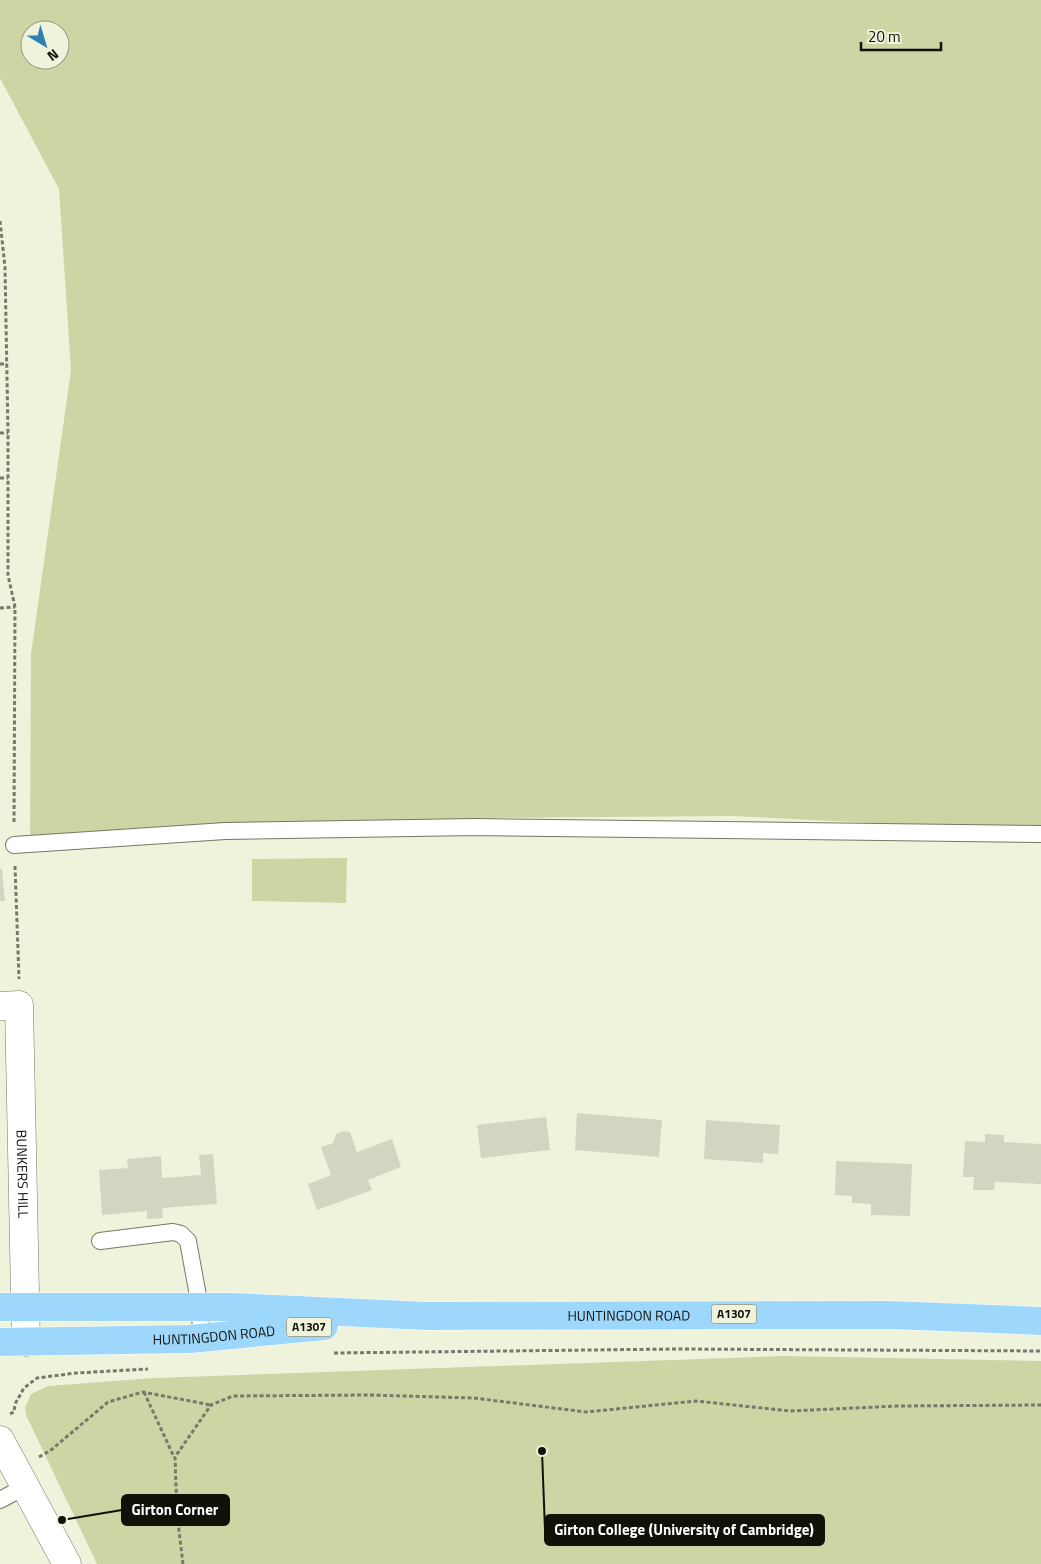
<svg xmlns="http://www.w3.org/2000/svg" width="1041" height="1564" font-family="'Titillium Web',sans-serif">
	<rect width="100%" height="100%" fill="#f0f3dc"/>
	<path fill="#ced4a4" fill-rule="evenodd" d="M0,0H1041V831L732,816L489,818L30,844L31,654L71,370L59,189L0,78ZM30,30H60V60H30Z
		M347,858L346,903L252,901V859Z
		M784,1356L1041,1361V1564H97L26,1415L25,1408L31,1394L48,1386L154,1378Z"/>
	<path fill="#d2d5bf" d="M0,869H2L5,901H0Z
		M577,1113L662,1120L659,1157L575,1150Z
		M546,1117L550,1150L481,1158L477,1125Z
		M706,1120L780,1125L778,1154L763,1153V1163L704,1159Z
		M344,1131L350,1132L357,1152L392,1139L401,1167L368,1180L372,1190L317,1210L308,1184L331,1175L321,1147L333,1143L336,1134Z
		M985,1134L1004,1135V1142L1041,1144V1184L995,1182L994,1190H973L974,1177H963L965,1141L985,1142Z
		M213,1154L217,1204L162,1208L163,1218L147,1219V1211L102,1215L99,1170L128,1168L127,1159L161,1156L162,1178L201,1175L199,1155Z
		M836,1161L912,1164L910,1216L871,1215V1204L852,1203V1196L835,1195Z"/>
	<g fill="none" stroke-linecap="round" stroke-linejoin="round">
		<g stroke="#757863" stroke-width="18">
			<path id="service" d="M14,845L225,831L475,827L1041,834
				M100,1241L173,1232L181,1234L188,1241L200,1307L201,1337
				M0,1500L26,1486"/>
		</g>
		<g stroke="#757863" stroke-width="29">
			<g id="minor">
				<path id="s1" d="M0,1006L19,1005L26,1342"/>
			</g>
		</g>
		<g stroke="#757863" stroke-width="29">
			<path id="tertiary" d="M0,1440L67,1564"/>
		</g>
		<g stroke="#fff" stroke-width="29">
			<g id="primary">
				<path id="s2" d="M0,1307H234L427,1316L890,1315L1041,1321"/>
				<path id="s3" d="M0,1342L190,1339L324,1326"/>
			</g>
		</g>
		<path stroke="#77796a" stroke-width="3" stroke-dasharray="4 2.5" stroke-linecap="butt" d="M0,221L5,267L8,433V575L15,607L14,824
			M0,364H7
			M0,433H8
			M0,478H8
			M0,608L15,607
			M15,866L19,979
			M334,1353L677,1349L1041,1351
			M144,1392L174,1457
			M10,1414L14,1412L15,1404L24,1388L37,1378L76,1373L148,1369
			M39,1457L51,1450L108,1402L143,1392L211,1405
			M183,1564L177,1514L175,1457L211,1405L233,1396L368,1395L474,1398L586,1412L696,1401L790,1411L898,1406L1041,1405"/>
		<use href="#service" stroke="#fff" stroke-width="16"/>
		<use href="#minor" stroke="#fff" stroke-width="28"/>
		<use href="#tertiary" stroke="#fff" stroke-width="28"/>
		<use href="#primary" stroke="#9ed7fc" stroke-width="28"/>
	</g>
	<g text-anchor="middle" stroke-width="4" stroke-linejoin="round" paint-order="stroke">
		<g fill="#f0f3dc" stroke="#535548" stroke-width="1">
			<rect x="711.5" y="1304.5" width="45" height="19" rx="4"/>
			<rect x="286.5" y="1317.5" width="45" height="19" rx="4"/>
		</g>
		<g font-size="12" font-weight="bold" fill="#101109">
			<text x="734" y="1318">A1307</text>
			<text x="309" y="1331">A1307</text>
		</g>
		<g font-size="14" fill="#101109" stroke="#f0f3dc">
			<text dy="5" stroke="none"><textPath href="#s1" startOffset="188">BUNKERS HILL</textPath></text>
			<text dy="5" stroke="none"><textPath href="#s2" startOffset="629">HUNTINGDON ROAD</textPath></text>
			<text dy="5" stroke="none"><textPath href="#s3" startOffset="214">HUNTINGDON ROAD</textPath></text>
		</g>
	</g>
	<path fill="none" stroke="#101109" stroke-width="2" d="M62 1520L122 1510M542 1451L545 1530"/>
	<g fill="#101109" stroke="#f0f3dc" stroke-width="2">
		<circle cx="62" cy="1520" r="5"/>
		<circle cx="542" cy="1451" r="5"/>
	</g>
	<g fill="#101109" stroke="#101109" stroke-width="2">
		<rect x="122" y="1495" width="107" height="30" rx="5"/>
		<rect x="545" y="1515" width="279" height="30" rx="5"/>
	</g>
	<g font-size="15" text-anchor="middle" font-weight="bold" fill="#fff">
		<text x="175" y="1515">Girton Corner</text>
		<text x="684" y="1535">Girton College (University of Cambridge)</text>
	</g>
	<g transform="translate(45 45) rotate(142)"><circle r="24" fill="#f0f3dc" stroke="#969988"/>
	<path d="M0-4L9 19L0 12L-9 19Z" fill="#3081b2"/>
	<text y="-8" font-size="14" font-weight="bold" text-anchor="middle" fill="#101109">N</text>
	</g>
	<path d="M861 42v8h80v-8" fill="none" stroke="#101109" stroke-width="2.5"/>
	<text x="868" y="42" font-size="15" fill="#101109" stroke="#f0f3dc" stroke-width="4" paint-order="stroke">20 m</text>
</svg>
